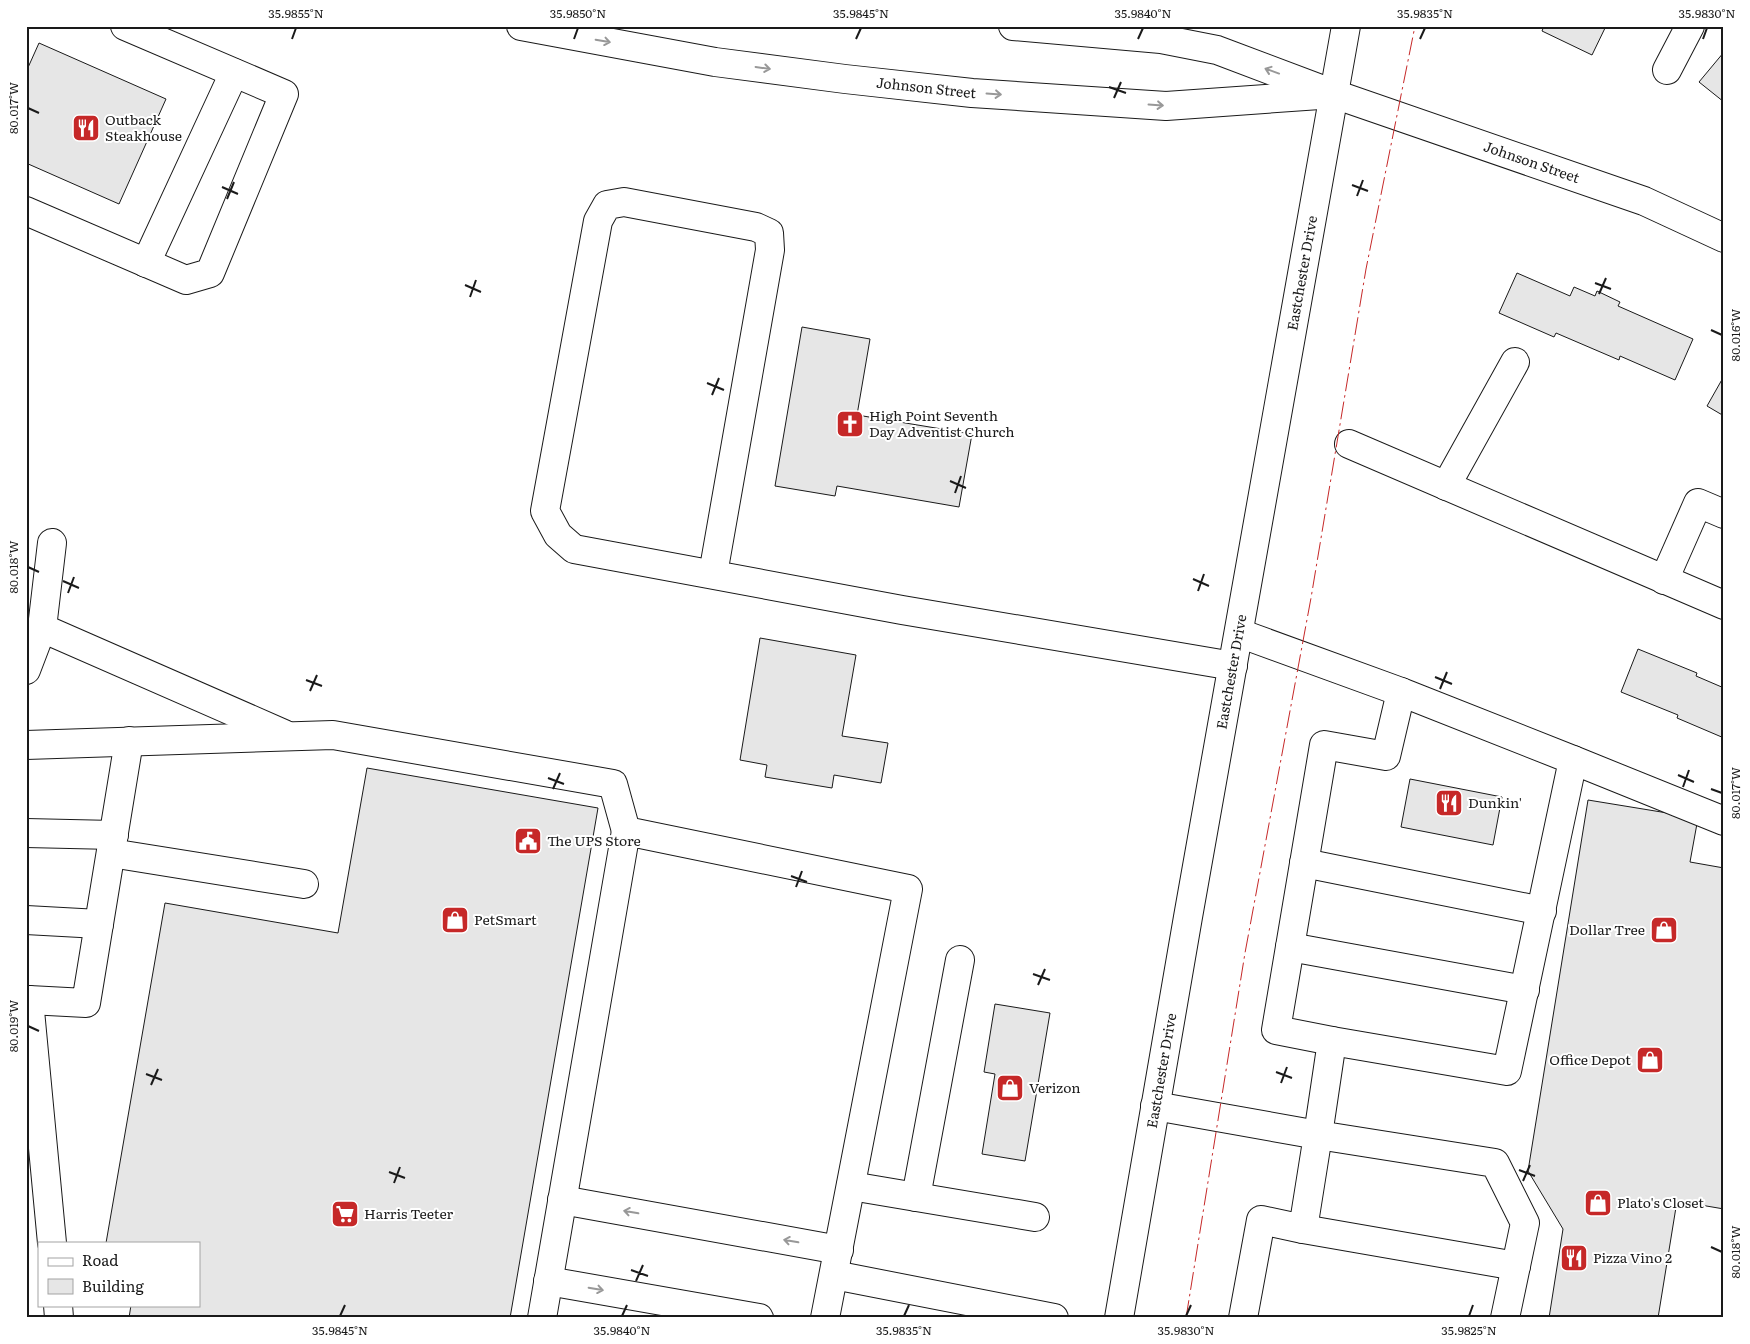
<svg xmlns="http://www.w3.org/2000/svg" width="1750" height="1344" font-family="Literata,serif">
	<rect width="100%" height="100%" fill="#fff"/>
	<path fill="#e6e6e6" stroke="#1a1a1a" d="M1544,26H1606L1592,55L1542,31Z
		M39,43L166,99L119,204L26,163V72Z
		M1724,52V102L1699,82Z
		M1517,273L1570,296L1574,287L1595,296L1597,291L1620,302L1618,306L1693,339L1675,380L1620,356L1619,360L1556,333L1554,337L1499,313Z
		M802,327L870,339L857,415L972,434L959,507L837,486L835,496L775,486Z
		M1724,376V416L1707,406Z
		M760,638L856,655L842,736L888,743L881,783L834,775L832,788L765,777L767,765L740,760Z
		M1638,649L1697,673L1696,676L1724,688V738L1677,718L1678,715L1621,692Z
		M367,768L598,808L510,1318H129L131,1305H199V1243H106L165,903L338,933Z
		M1410,779L1502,797L1493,845L1401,827Z
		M1588,800L1698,818L1690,862L1724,868V1209L1677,1201L1658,1318H1549L1563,1229L1528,1171Z
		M995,1004L1050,1013L1025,1161L982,1154L995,1074L984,1072Z"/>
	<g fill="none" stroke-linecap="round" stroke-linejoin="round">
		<g stroke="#1a1a1a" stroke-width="30">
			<g id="minor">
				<path d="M1667,70L1690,26"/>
				<path id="s1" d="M1334,94L1644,201L1724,238"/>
				<path d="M26,211L186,280L210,273L284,94L125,26"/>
				<path d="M146,263L234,73"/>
				<path d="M1349,444L1724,605"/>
				<path d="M1446,486L1515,362"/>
				<path d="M713,574L770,250L769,233L756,227L624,202L607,205L598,221L545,511L558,535L574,549L902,610L1233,666"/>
				<path d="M1664,580L1698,503L1724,514"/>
				<path d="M42,628L52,543"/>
				<path d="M1239,633L1401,692L1386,756L1324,745L1276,1030L1332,1041L1318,1135L1495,1163L1525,1223L1505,1318"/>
				<path d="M26,670L42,628L284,734"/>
				<path d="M26,745L333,735L613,784L626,831L908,889L825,1318"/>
				<path d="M1573,760L1724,821"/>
				<path d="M26,833L114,835"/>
				<path d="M111,853L304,884"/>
				<path d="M1304,863L1542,911"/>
				<path d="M26,920L99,924"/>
				<path d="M1290,947L1525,990"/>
				<path d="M26,1000H29L52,1243"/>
				<path d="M29,1000L86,1003L129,741"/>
				<path d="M1332,1041L1507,1071L1573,760L1401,692"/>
				<path d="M1155,1106L1318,1135L1303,1229L1261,1220L1243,1318"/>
				<path d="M851,1186L1035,1217"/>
				<path d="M916,1197L960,960"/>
				<path d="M562,1200L839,1250"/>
				<path d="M1303,1229L1516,1266"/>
				<path d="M834,1275L1054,1318"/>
				<path d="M548,1281L759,1318"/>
				<path d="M58,1305L59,1318"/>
				<path d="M542,1318L626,831"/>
			</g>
		</g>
		<g stroke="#1a1a1a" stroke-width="30">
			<g id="major">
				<path id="s2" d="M521,26L715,62L845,79L972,93L1166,106L1334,94"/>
				<path d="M1013,26L1161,39L1217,50L1326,91"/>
				<path id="s3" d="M1119,1318L1188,917L1346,26"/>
			</g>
		</g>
		<use href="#minor" stroke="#fff" stroke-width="28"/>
		<use href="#major" stroke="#fff" stroke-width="28"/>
		<path stroke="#c62828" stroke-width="1" stroke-dasharray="18 4 2.5 4" stroke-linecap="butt" d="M1186,1318L1245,953L1311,598L1366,269L1415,26"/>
	</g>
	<defs><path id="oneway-shaft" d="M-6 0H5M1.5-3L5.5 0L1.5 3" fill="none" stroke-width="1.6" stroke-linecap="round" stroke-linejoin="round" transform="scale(1.25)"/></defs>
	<g stroke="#989898">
		<use href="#oneway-shaft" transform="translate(603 41) rotate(10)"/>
		<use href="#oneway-shaft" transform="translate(763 68) rotate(8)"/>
		<use href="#oneway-shaft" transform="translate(1272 71) rotate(-160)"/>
		<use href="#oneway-shaft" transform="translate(994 94) rotate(4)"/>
		<use href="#oneway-shaft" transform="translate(1156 105) rotate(4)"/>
		<use href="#oneway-shaft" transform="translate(631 1212) rotate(-170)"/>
		<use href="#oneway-shaft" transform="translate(791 1241) rotate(-170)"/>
		<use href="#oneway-shaft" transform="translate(596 1289) rotate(10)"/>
	</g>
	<path fill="none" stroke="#1a1a1a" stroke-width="2" d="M292,39L296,28M574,39L578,28M856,39L861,28M1138,39L1143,28M1420,39L1425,28M1703,39L1707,28M1109,87L1126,93M1114,98L1121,82M28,108L39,113M1352,185L1368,191M222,187L238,194M1357,196L1363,180M227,199L234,182M1595,283L1611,289M465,285L481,292M1599,294L1606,278M470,297L476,280M1711,330L1722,335M707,383L724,390M712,395L719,378M950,481L966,488M955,493L961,476M28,567L39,572M1193,579L1209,586M63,581L79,588M1198,591L1204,574M68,593L74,577M1435,677L1452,684M306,680L322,686M1440,689L1447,672M310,691L317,675M1678,775L1694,782M548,778L564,784M1683,787L1689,770M553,789L560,773M1711,789L1722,793M791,876L807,882M796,887L802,871M1033,974L1050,980M1038,985L1045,969M28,1026L39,1031M1276,1072L1292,1078M146,1074L162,1080M1281,1083L1287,1067M151,1085L158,1069M1519,1170L1535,1176M389,1172L405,1178M1523,1181L1530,1165M394,1183L400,1167M1711,1247L1722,1252M631,1270L648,1276M636,1281L643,1265M340,1316L345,1305M622,1316L627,1305M904,1316L909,1305M1186,1316L1191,1305M1469,1316L1473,1305"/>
	<defs>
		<g id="restaurant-square" transform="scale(1.4375)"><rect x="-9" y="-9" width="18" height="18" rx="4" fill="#c62828" stroke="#fff"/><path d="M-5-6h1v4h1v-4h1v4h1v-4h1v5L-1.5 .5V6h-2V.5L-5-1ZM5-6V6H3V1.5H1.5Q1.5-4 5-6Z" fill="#fff"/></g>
		<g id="church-square" transform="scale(1.4375)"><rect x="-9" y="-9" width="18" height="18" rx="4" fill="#c62828" stroke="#fff"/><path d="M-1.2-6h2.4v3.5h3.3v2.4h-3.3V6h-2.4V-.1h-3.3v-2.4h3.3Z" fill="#fff"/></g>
		<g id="civic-square" transform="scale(1.4375)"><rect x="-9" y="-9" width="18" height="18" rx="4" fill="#c62828" stroke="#fff"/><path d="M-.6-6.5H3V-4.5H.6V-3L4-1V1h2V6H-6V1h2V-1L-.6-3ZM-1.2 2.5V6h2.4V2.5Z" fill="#fff"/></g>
		<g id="shop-square" transform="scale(1.4375)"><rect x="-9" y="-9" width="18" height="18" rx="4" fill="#c62828" stroke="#fff"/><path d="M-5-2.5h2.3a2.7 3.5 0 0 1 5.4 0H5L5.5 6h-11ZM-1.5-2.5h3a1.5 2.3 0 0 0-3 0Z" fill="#fff"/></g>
		<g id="supermarket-square" transform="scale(1.4375)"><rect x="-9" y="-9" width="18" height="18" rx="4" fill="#c62828" stroke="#fff"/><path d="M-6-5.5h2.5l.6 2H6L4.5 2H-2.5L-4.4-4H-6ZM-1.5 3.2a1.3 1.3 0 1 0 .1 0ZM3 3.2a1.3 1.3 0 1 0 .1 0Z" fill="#fff"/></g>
	</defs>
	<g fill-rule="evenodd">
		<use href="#restaurant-square" x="86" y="128"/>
		<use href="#church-square" x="850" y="424"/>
		<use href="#restaurant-square" x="1449" y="803"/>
		<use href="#civic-square" x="528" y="841"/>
		<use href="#shop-square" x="455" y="920"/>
		<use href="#shop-square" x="1664" y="930"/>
		<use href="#shop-square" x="1650" y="1060"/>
		<use href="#shop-square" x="1010" y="1088"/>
		<use href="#shop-square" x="1598" y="1203"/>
		<use href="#supermarket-square" x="345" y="1214"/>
		<use href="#restaurant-square" x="1574" y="1258"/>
	</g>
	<g text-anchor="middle" stroke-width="4" stroke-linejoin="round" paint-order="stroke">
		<g font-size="14" fill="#1a1a1a" stroke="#fff">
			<text dy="5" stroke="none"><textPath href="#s2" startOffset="410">Johnson Street</textPath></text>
			<text dy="5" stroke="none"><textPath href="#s1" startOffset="209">Johnson Street</textPath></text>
			<text dy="5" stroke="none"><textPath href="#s3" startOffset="1061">Eastchester Drive</textPath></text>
			<text dy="5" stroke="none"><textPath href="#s3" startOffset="656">Eastchester Drive</textPath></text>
			<text dy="5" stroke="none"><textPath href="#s3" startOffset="251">Eastchester Drive</textPath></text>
		</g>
		<g font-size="14" fill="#1a1a1a" stroke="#fff" text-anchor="start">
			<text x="105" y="125">Outback<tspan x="105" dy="16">Steakhouse</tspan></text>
			<text x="869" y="421">High Point Seventh<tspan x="869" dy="16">Day Adventist Church</tspan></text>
			<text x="1468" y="808">Dunkin'</text>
			<text x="547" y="846">The UPS Store</text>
			<text x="474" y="925">PetSmart</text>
			<text x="1645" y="935" text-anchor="end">Dollar Tree</text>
			<text x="1631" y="1065" text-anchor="end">Office Depot</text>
			<text x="1029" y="1093">Verizon</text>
			<text x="1617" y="1208">Plato's Closet</text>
			<text x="364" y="1219">Harris Teeter</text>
			<text x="1593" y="1263">Pizza Vino 2</text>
		</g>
	</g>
	<rect width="1750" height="1344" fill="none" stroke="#ffffff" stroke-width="55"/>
	<rect x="38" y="1242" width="162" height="65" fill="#ffffff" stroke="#a3a3a3"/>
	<rect x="48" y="1258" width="25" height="8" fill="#ffffff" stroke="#a3a3a3"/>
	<text x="82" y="1266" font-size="15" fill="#1a1a1a">Road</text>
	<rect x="48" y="1279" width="25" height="15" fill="#e6e6e6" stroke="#a3a3a3"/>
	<text x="82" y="1292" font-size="15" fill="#1a1a1a">Building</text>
	<rect x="28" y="28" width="1694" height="1288" fill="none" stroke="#1a1a1a" stroke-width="2"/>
	<g font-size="12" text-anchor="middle" fill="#1a1a1a">
		<text x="296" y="18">35.9855°N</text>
		<text x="578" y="18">35.9850°N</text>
		<text x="861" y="18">35.9845°N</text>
		<text x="1143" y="18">35.9840°N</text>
		<text x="1425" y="18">35.9835°N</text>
		<text x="1707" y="18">35.9830°N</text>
		<text transform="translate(14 108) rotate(-90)" y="4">80.017°W</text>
		<text transform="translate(1736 335) rotate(-90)" y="4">80.016°W</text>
		<text transform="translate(14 567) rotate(-90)" y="4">80.018°W</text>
		<text transform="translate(1736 793) rotate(-90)" y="4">80.017°W</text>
		<text transform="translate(14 1026) rotate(-90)" y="4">80.019°W</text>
		<text transform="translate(1736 1252) rotate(-90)" y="4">80.018°W</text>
		<text x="340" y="1335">35.9845°N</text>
		<text x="622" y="1335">35.9840°N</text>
		<text x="904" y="1335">35.9835°N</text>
		<text x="1186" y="1335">35.9830°N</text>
		<text x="1469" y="1335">35.9825°N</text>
	</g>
</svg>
